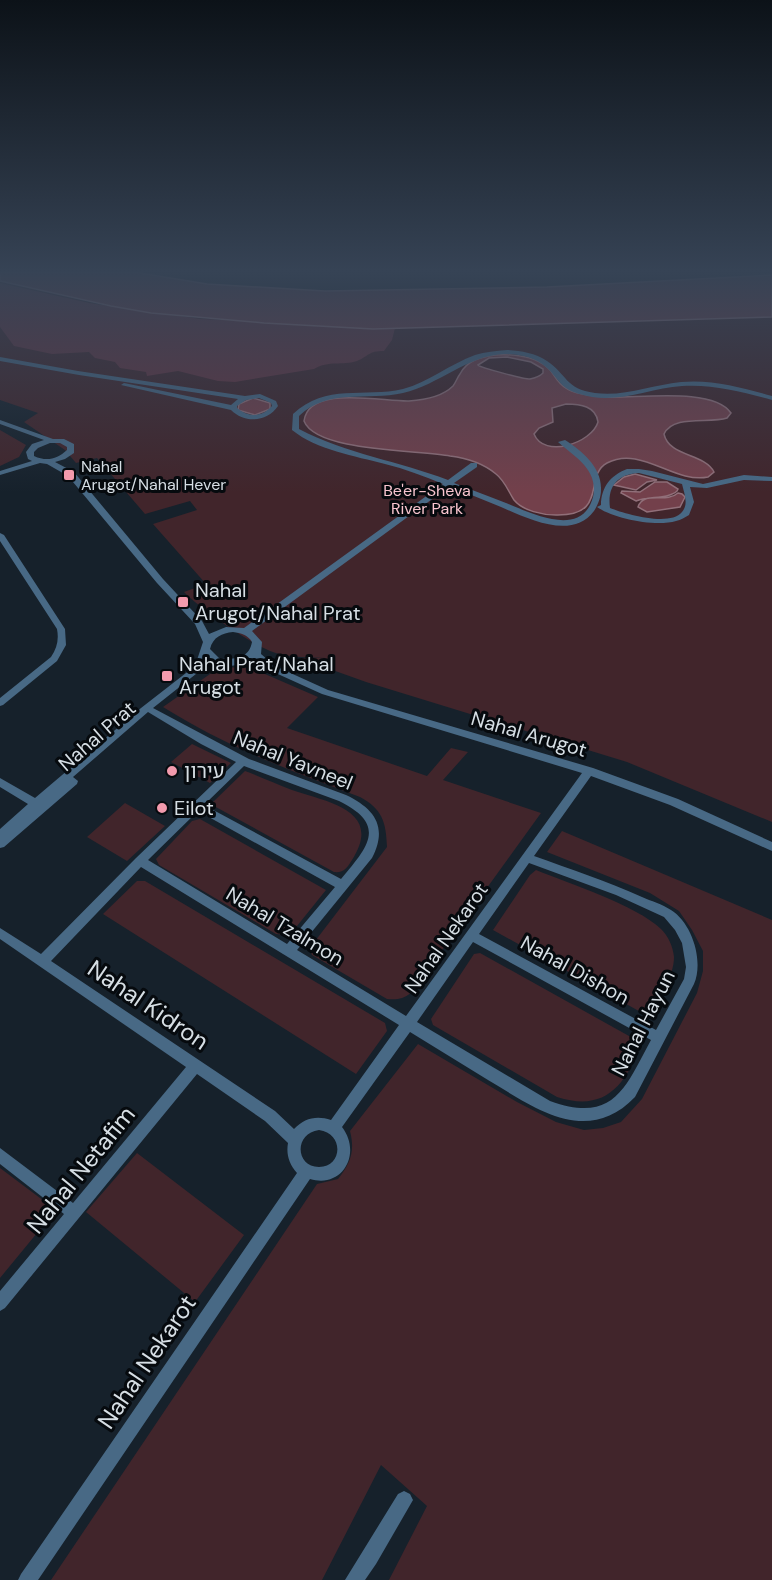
<svg xmlns="http://www.w3.org/2000/svg" width="772" height="1580" font-family="'DM Sans','Noto Sans Hebrew',sans-serif">
	<rect width="100%" height="100%" fill="#16212b"/>
	<path fill="#41252b" d="M0,281L110,307L151,314L264,323L373,329L772,317V822L627,762L366,682L299,658H326C308,657 287,658 270,651C247,641 202,610 184,592L206,584L153,524L197,510L190,501L145,514L97,458L76,463L65,450L24,422L38,413L0,400Z
		M0,430L26,445L19,457L0,466Z
		M220,667L251,668L318,697L287,728L427,776L451,748L468,752L443,780L541,813L411,993C403,999 397,1000 387,999L312,955L309,949L387,847C386,821 382,809 360,797C289,770 227,747 163,707Z
		M192,744L231,763L210,783L171,762Z
		M245,771C261,777 276,784 292,790C327,802 384,810 352,860C347,868 344,873 334,872L214,806L213,802Z
		M125,803L165,826L127,861L87,837Z
		M200,819L326,890L293,931L285,935L276,934L159,865L156,859L192,821Z
		M562,831L772,920V1580H389L427,1506L381,1465L322,1580H51L317,1184L338,1179C351,1163 355,1151 350,1131L418,1044L517,1102L556,1122L584,1130L603,1128L621,1122L642,1099L697,993L703,971V951L692,930L679,911L650,893L547,852Z
		M536,870C570,884 636,905 661,929C668,936 673,946 674,957C674,976 660,996 652,1012L646,1015L493,930L530,875Z
		M137,881H145L385,1023L387,1031L356,1074L103,914Z
		M480,953L638,1041L640,1047C624,1087 604,1112 557,1097L433,1025L431,1019L474,954Z
		M137,1153L244,1235L195,1302L86,1212Z
		M0,1168L56,1210L0,1278Z"/>
	<path fill="#663440" d="M0,283L89,303L201,319L395,328L392,340L384,351C368,351 369,356 357,361C342,366 329,360 314,369L235,382L218,381L178,371L147,376L146,372L120,368L115,362L95,358L89,352L52,354L14,346L0,327Z"/>
	<path fill="#73404b" stroke="#916f79" stroke-width="1.5" fill-rule="evenodd" d="M0,272H134L207,284L325,291L547,287L772,275V317L373,329L264,323L151,313L111,306L0,281Z
		M495,355C513,354 538,356 551,371C556,378 558,384 566,388C577,395 593,395 606,397C634,399 713,386 731,413L727,418C709,424 673,414 664,434C669,457 704,453 714,472L708,477C674,484 641,445 607,463C583,476 609,516 556,515C543,515 523,511 514,500C508,491 505,481 496,474C483,463 466,458 450,456C419,450 316,452 304,421C309,384 383,402 409,401C424,400 442,397 453,386C456,382 457,378 460,374C467,360 481,357 495,355ZM507,357L531,362L543,369V373C539,377 535,378 530,379C524,379 481,368 478,365L489,358ZM566,404C580,404 596,406 598,422C592,443 544,459 534,434L539,428L553,422L552,408Z
		M253,398L270,403V409L255,415L238,410L239,404Z
		M635,474L657,480L647,482L636,490L614,485L624,477Z
		M655,482H667L678,489L677,491C669,499 648,496 636,501L621,493L622,491L640,492Z
		M678,493L682,494L685,497L680,507L647,512L638,507C644,490 666,504 678,493Z"/>
	<g fill="none" stroke-linecap="round" stroke-linejoin="round">
		<path fill="#486985" fill-rule="evenodd" d="M507,350C521,351 535,353 547,361C567,374 565,389 595,393C624,397 652,385 681,382C712,379 743,388 772,396V400C743,392 713,384 682,386C652,388 622,402 592,397C583,395 573,393 566,388C558,382 554,374 547,368C536,357 519,354 505,354C467,355 439,385 403,393C367,401 328,388 299,416V429C346,454 399,461 448,480L471,463H477V467L454,483C471,490 489,496 506,503C531,513 582,539 593,497C599,470 575,457 558,442L565,440C582,451 602,467 601,490C601,497 598,505 594,511C572,541 527,518 501,507C484,500 466,493 450,486L252,631L262,642L261,654L275,666L328,690L593,768L678,799L772,842V851L670,805L591,776L534,856C570,869 607,881 642,897C651,901 662,904 671,910C692,923 704,961 694,984L635,1097C587,1147 535,1108 488,1080C462,1064 436,1048 410,1032L342,1127C362,1153 343,1189 310,1179L38,1580H18L21,1574L297,1173C289,1164 286,1154 288,1143L265,1121L197,1074L5,1308L0,1311V1291L64,1214L0,1164V1148L73,1203L186,1067L0,939V928L41,954L136,858L236,762L201,744L148,712L73,777L78,781L77,784L4,847L0,848V829L28,804L0,787V778L35,798L141,708L195,666L203,642L195,624L157,583L68,476L47,464L40,463L0,475V471L32,461L28,459L26,452L32,444L44,440L0,424V420L53,439H64L74,444V453L65,459L55,462L74,472L163,579L202,621L209,634L226,627L244,628L443,484C424,476 405,469 385,464C355,456 317,450 292,430L293,414C326,383 364,398 403,389C429,382 450,364 475,355C485,352 496,351 507,350ZM50,443H60L67,447V450C57,459 47,462 34,456V452L38,448ZM233,632C241,633 248,635 252,642C249,659 234,660 219,658L210,649C213,637 222,633 233,632ZM208,658C219,670 241,667 254,658L269,670L322,694L582,773L406,1016L297,950L372,858C388,827 375,809 346,795L249,759L153,708L201,670ZM244,766L339,801C388,825 368,847 341,879L204,805ZM198,811L335,887L287,944L148,860ZM529,863L616,895L664,917L675,930L682,943L686,967L684,979L656,1030L479,934ZM141,867L399,1025L331,1120C317,1115 304,1118 294,1129L275,1111L51,961ZM473,942L651,1040C625,1088 614,1124 550,1101L417,1022ZM319,1130C344,1133 343,1167 319,1167C295,1167 294,1133 319,1130Z
			M0,357L78,371L245,396L260,394L276,401L278,406C267,422 245,424 231,410L121,385L124,383L231,405L238,399L79,375L0,361ZM259,398L271,403L272,406C262,417 249,418 237,408V406L246,400Z
			M627,469H639L652,471L703,484L744,475L772,477V481L744,480L707,488L690,487L694,502L689,515C685,517 681,520 676,521C656,527 614,519 597,507L601,505C601,487 611,475 627,469ZM639,473L682,484C684,493 689,504 682,512C670,527 625,514 610,508C607,486 618,474 639,473Z
			M0,533L4,535L65,629L66,645L57,661L3,705L0,706V698L51,657C57,648 59,640 57,629L0,541Z
			M404,1491L410,1494L413,1500L376,1564L365,1580H345L398,1494Z"/>
	</g>
	<linearGradient id="sky" x2="0" y2="1"><stop stop-color="#0c1218"/><stop offset="0.55" stop-color="#364355"/><stop offset="1" stop-color="#364355" stop-opacity="0"/></linearGradient>
	<rect width="772" height="493" fill="url(#sky)"/>
	<g fill="#f29aad" stroke="#060a0e" stroke-width="2">
		<rect x="63" y="469" width="12" height="12" rx="3"/>
		<rect x="177" y="596" width="12" height="12" rx="3"/>
		<rect x="161" y="670" width="12" height="12" rx="3"/>
		<circle cx="172" cy="771" r="6"/>
		<circle cx="162" cy="808" r="6"/>
	</g>
	<g text-anchor="middle" stroke-width="6" stroke-linejoin="round" paint-order="stroke">
		<g font-size="16" fill="#d6dee4" stroke="#060a0e" text-anchor="start">
			<text x="81" y="472">Nahal<tspan x="81" dy="18">Arugot/Nahal Hever</tspan></text>
		</g>
		<g font-size="16" fill="#f9c5cf" stroke="#060a0e">
			<text x="427" y="496">Be'er-Sheva<tspan x="427" dy="18">River Park</tspan></text>
		</g>
		<g font-size="20" fill="#d6dee4" stroke="#060a0e" text-anchor="start">
			<text x="195" y="597">Nahal<tspan x="195" dy="23">Arugot/Nahal Prat</tspan></text>
			<text x="179" y="671">Nahal Prat/Nahal<tspan x="179" dy="23">Arugot</tspan></text>
			<text x="184" y="778">עירון</text>
			<text x="174" y="815">Eilot</text>
		</g>
		<g font-size="20" fill="#d6dee4" stroke="#060a0e">
			<text transform="translate(529 734) rotate(16)" y="7">Nahal Arugot</text>
			<text transform="translate(97 736) rotate(-41)" y="7">Nahal Prat</text>
			<text transform="translate(293 760) rotate(22)" y="7">Nahal Yavneel</text>
			<text transform="translate(285 926) rotate(31)" y="7">Nahal Tzalmon</text>
			<text transform="translate(446 938) rotate(-55)" y="7">Nahal Nekarot</text>
			<text transform="translate(575 970) rotate(29)" y="7">Nahal Dishon</text>
			<text transform="translate(643 1023) rotate(-63)" y="7">Nahal Hayun</text>
		</g>
		<g font-size="24" fill="#d6dee4" stroke="#060a0e">
			<text transform="translate(148 1005) rotate(34)" y="8">Nahal Kidron</text>
			<text transform="translate(81 1170) rotate(-51)" y="8">Nahal Netafim</text>
			<text transform="translate(147 1362) rotate(-56)" y="8">Nahal Nekarot</text>
		</g>
	</g>
</svg>
